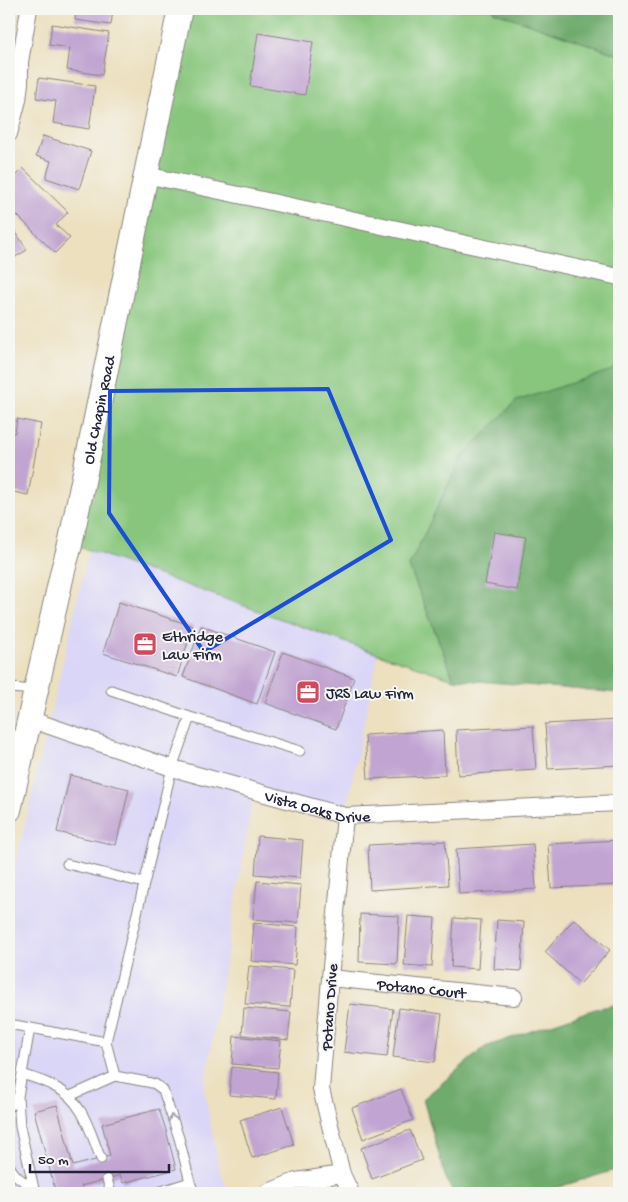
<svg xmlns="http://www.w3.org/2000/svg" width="628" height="1202" font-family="'Gochi Hand',sans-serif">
	<rect width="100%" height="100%" fill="#f6f6f2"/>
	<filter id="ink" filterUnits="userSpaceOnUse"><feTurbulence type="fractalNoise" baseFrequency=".02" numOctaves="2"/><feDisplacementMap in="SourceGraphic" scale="10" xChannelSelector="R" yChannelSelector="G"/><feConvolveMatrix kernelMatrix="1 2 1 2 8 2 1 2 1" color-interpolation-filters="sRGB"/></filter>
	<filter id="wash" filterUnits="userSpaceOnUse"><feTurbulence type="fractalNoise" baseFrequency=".0096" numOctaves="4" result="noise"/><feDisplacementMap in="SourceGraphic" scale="20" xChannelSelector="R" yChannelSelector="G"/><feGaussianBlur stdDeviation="1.12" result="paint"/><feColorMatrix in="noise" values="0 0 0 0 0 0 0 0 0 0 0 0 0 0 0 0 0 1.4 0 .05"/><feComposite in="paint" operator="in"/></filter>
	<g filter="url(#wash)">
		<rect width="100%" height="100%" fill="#ece0bf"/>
		<path fill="#dad6f7" d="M89,550L378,654L345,816L254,791L204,1089L219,1169L229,1193H9V894Z"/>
		<path fill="#88c67d" stroke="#55745c" d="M180,9H494L493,11L619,55V364L409,566L454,679L378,654L89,550L70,545Z"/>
		<path fill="#6eab6c" stroke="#486654" d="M494,9H619V55L493,11Z
			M619,364V693L454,679L409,566L461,458L516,401L612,370Z
			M619,1004V1169L538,1193H453L445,1176L423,1099L485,1047L595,1009Z"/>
		<g id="blocks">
			<path fill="#c1a4d2" d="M76,9H113L111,25L75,20Z
				M52,24L109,33L102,75L67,70L70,48L49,45Z
				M258,33L313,42L305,95L250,86Z
				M39,78L95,86L89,129L53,123L56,101L36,98Z
				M43,136L91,151L79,189L46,178L51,161L36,156Z
				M23,168L68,212L56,225L70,238L55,253L9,207V182Z
				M9,221L27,250L9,261Z
				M17,419L41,424L28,495L9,491V432L15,433Z
				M494,532L526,537L517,590L485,584Z
				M119,602L193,626L177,677L103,653Z
				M201,626L275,652L257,704L183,677Z
				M283,652L354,678L336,729L265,703Z
				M619,720V765L548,769L545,724Z
				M533,726L536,770L458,775L456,730Z
				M443,730L445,775L368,779L365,735Z
				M70,775L129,789L116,845L57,832Z
				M258,836L303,840L300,878L255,874Z
				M619,840V885L551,888L548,844Z
				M445,841L448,885L370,890L368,845Z
				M533,844L536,889L459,894L456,849Z
				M257,881L301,885L298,923L253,919Z
				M360,914L399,916L397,964L359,962Z
				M408,916L435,918L432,967L404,965Z
				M454,918L481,920L478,969L451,967Z
				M574,919L610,950L580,984L545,952Z
				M497,920L524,922L521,971L494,969Z
				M254,923L298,927L295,965L251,961Z
				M249,966L293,970L290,1007L245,1004Z
				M350,1004L393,1009L387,1057L344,1052Z
				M244,1008L291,1012L288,1040L242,1035Z
				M399,1008L442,1014L435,1062L393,1057Z
				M234,1036L281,1041L278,1068L232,1064Z
				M232,1067L278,1072L276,1099L229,1095Z
				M401,1089L413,1120L363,1139L352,1108Z
				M57,1105L73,1166L110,1156L102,1124L159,1109L166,1130L176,1169L123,1183L120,1175L107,1179L81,1186L83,1193H56L34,1111Z
				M282,1107L294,1145L252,1158L240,1120Z
				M410,1130L422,1160L372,1179L361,1148Z"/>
		</g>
	</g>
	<g filter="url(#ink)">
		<use href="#blocks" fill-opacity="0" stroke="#87817d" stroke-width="1"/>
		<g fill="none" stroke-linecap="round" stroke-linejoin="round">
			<g stroke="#87817d" stroke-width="11">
				<path id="lane" d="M9,688L36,690
					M111,690L190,717
					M67,864L144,883
					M9,1024L106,1042L172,768L190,717L300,751
					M30,1028L18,1097L20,1127L35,1193
					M106,1042L115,1076L147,1082L155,1084L163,1090L179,1138L190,1182L194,1193
					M22,1074C33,1078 45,1081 55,1087C83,1100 90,1132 101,1159
					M70,1096L115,1076
					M9,1107L18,1097
					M9,1165C14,1176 22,1182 33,1186
					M107,1179L111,1193
					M155,1193L190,1182"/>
			</g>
			<g stroke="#87817d" stroke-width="18">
				<g id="street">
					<path d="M9,134L18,100L20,83V62L29,9"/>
					<path d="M146,175L619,277"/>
					<path id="s1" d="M29,719L172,768L345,816L619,803"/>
					<path d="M345,816L330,978L321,1089L342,1174L351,1193"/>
					<path id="s2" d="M330,978L514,997"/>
					<path d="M266,1193L296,1181L342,1174"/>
				</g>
			</g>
			<g stroke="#87817d" stroke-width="26">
				<g id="secondary">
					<path id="s3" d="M9,810L63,570L70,545L180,9"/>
				</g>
			</g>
			<use href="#lane" stroke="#fff" stroke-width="9"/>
			<use href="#street" stroke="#fff" stroke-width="16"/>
			<use href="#secondary" stroke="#fff" stroke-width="24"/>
		</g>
		<defs><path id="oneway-chevron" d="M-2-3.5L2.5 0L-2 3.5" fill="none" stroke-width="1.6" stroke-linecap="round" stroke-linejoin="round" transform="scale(1.25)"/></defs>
		<use stroke="#9c9ca7" href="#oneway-chevron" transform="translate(172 1118) rotate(-108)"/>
	</g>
	<path fill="none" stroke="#1d4ed8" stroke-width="4" stroke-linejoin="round" d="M328,389L391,540L204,652L109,513L110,391Z"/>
	<defs>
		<g id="office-square" transform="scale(1.25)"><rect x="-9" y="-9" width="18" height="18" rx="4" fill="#d1495b" stroke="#f6f6f2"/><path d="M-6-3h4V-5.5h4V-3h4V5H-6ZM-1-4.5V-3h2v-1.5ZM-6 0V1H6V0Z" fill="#fff"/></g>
	</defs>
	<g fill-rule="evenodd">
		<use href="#office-square" x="145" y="644"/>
		<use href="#office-square" x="308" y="692"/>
	</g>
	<g text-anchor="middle" stroke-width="4" stroke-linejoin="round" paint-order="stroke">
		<g font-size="16" fill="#22223b" stroke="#f6f6f2">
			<text dy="6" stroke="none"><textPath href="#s3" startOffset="410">Old Chapin Road</textPath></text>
			<text dy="6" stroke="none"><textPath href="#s1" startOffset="302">Vista Oaks Drive</textPath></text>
			<text dy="6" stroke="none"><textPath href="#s2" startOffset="92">Potano Court</textPath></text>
			<text transform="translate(328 1007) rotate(-86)" y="6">Potano Drive</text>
		</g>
		<g font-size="16" fill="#22223b" stroke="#f6f6f2" text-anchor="start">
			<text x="162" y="641">Ethridge<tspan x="162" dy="18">Law Firm</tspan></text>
			<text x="326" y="698">JRS Law Firm</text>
		</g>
	</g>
	<rect width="628" height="1202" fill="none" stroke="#f6f6f2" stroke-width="30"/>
	<path d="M30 1164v8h139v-8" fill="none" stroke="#22223b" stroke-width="2.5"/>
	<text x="38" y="1164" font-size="15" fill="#22223b" stroke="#f6f6f2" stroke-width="4" paint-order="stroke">50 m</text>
</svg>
